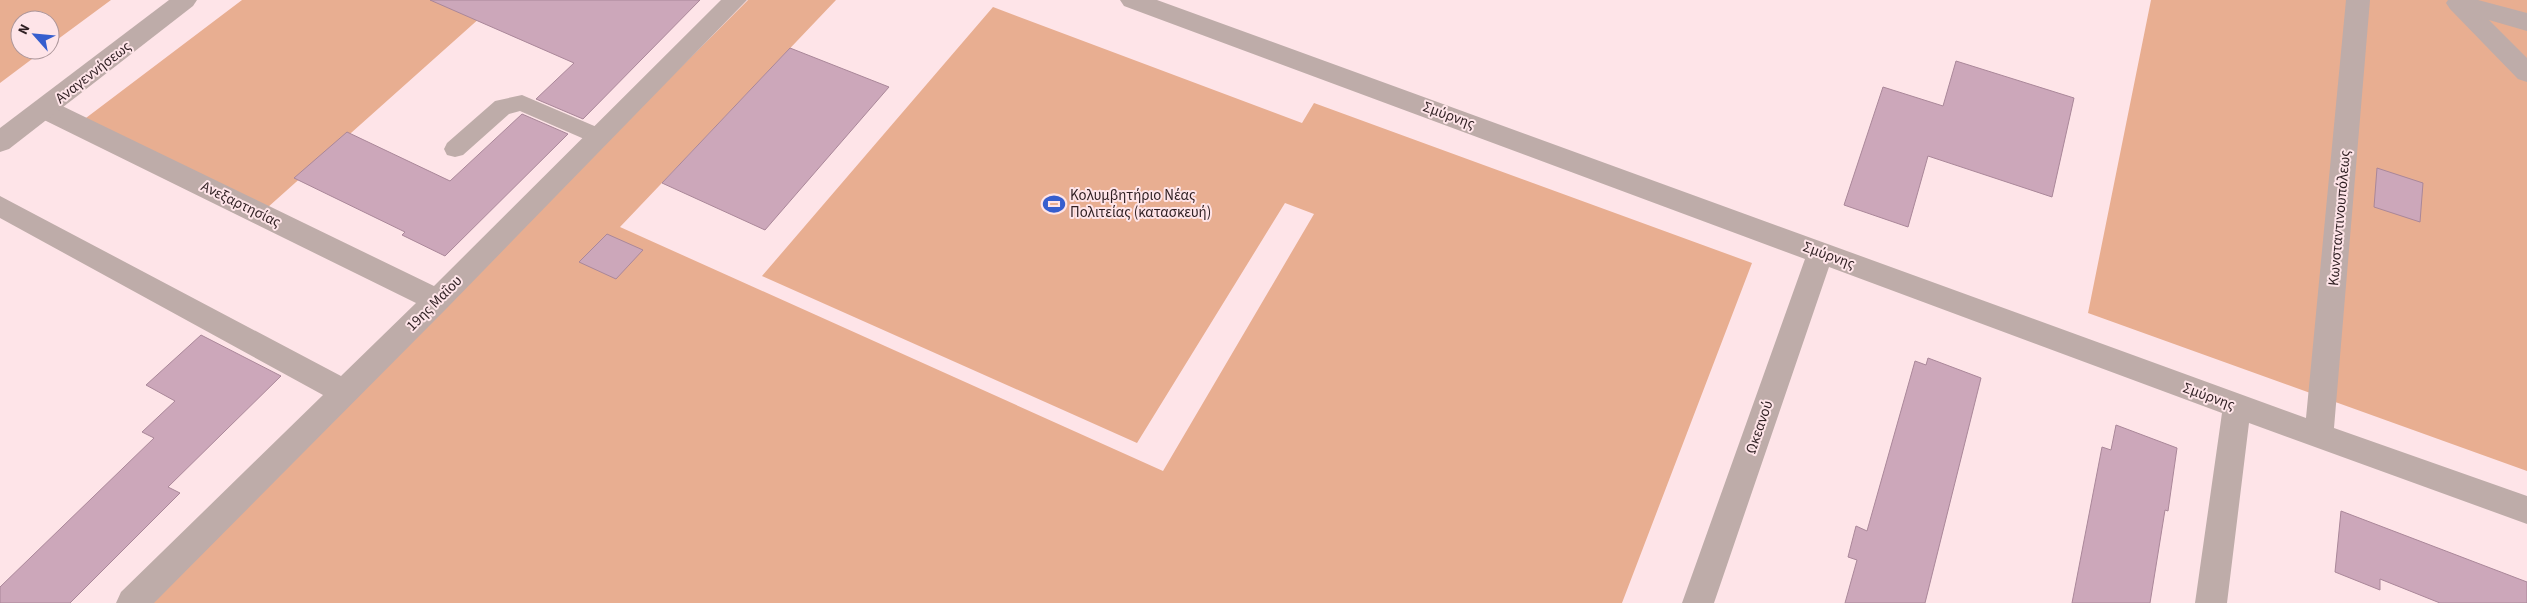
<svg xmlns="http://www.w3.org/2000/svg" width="2527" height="603" font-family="'Source Sans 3',sans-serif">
	<rect width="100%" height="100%" fill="#fee4e8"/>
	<path fill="#e8ae91" d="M0,0H111L50,45V20H20V50H44L0,83Z
		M242,0H500L258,216L78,124Z
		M748,0H836L620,227L1163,471L1314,214L1285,203L1137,443L762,276L993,7L1302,123L1314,103L1752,263L1622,603H146Z
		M2151,0H2527V471L2088,313Z"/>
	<path fill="#cca7ba" stroke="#aa8799" d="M430,0H700L583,119L536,99L574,63Z
		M790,48L889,87L765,230L662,183Z
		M1956,61L2074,98L2052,197L1928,156L1908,227L1844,205L1883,87L1943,106Z
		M522,114L568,134L445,256L402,235L405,232L294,178L347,132L450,181Z
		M2377,168L2423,183L2420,222L2374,207Z
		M607,234L643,250L616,279L579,262Z
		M201,335L281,376L168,487L180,493L70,603H0V587L154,438L142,432L175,401L146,385Z
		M1928,358L1981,378L1925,603H1845L1857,560L1848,557L1856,526L1867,531L1915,361L1926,365Z
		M2116,425L2177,448L2168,511L2165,510L2150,603H2072L2102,447L2111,450Z
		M2341,511L2527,582V603H2440L2380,579V590L2335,572Z"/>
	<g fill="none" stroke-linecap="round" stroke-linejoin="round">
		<path fill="#beaca9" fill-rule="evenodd" d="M522,95L606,131L609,137L606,143L598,145L520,111L509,114L463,155L455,157L447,155L444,149L447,143L495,101Z"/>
		<path fill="#beaca9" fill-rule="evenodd" d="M721,0H747L447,308L154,603H116L121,592L323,395L0,218V196L341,376L416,303L36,116L33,109L36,102L45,100L54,102L434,286Z
			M1120,0H1157L2306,418L2346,0H2370L2334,428L2527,496V524L2249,423L2227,603H2195L2222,413L1829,267L1714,603H1682L1805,259L1124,6Z
			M2448,0H2478L2527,13V31L2489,20L2527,58V82L2518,79L2450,9L2446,3Z"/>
		<path fill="#beaca9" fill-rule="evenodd" d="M169,0H197L193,6L9,149L0,152V128Z"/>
	</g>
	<defs>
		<g id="stadium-bare" transform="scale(1.725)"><path d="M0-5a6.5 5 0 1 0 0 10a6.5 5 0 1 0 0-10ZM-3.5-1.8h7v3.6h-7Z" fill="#365ece" stroke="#fee4e8" stroke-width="2.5" paint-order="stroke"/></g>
	</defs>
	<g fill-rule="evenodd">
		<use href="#stadium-bare" x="1054" y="204"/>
	</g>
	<g text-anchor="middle" stroke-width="4" stroke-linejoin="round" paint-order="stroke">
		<g font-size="15" fill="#2f1f22" stroke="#fee4e8">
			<text transform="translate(93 72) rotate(-38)" y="5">Αναγεννήσεως</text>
			<text transform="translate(1449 115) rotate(20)" y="5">Σμύρνης</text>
			<text transform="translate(241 204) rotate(26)" y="5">Ανεξαρτησίας</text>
			<text transform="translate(2339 218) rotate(-85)" y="5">Κωνσταντινουπόλεως</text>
			<text transform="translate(1829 255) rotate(20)" y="5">Σμύρνης</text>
			<text transform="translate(434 303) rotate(-45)" y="5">19ης Μαΐου</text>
			<text transform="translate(2209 396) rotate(20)" y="5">Σμύρνης</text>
			<text transform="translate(1759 427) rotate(-71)" y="5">Ωκεανού</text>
		</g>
		<g font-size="15" fill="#2f1f22" stroke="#fee4e8" text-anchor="start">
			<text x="1070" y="200">Κολυμβητήριο Νέας<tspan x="1070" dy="17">Πολιτείας (κατασκευή)</tspan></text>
		</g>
	</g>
	<g transform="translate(35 35) rotate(297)"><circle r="24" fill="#fee4e8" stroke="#ab9599"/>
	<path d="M0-4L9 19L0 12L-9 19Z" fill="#365ece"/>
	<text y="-8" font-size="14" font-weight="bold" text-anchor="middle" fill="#2f1f22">N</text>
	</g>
</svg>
